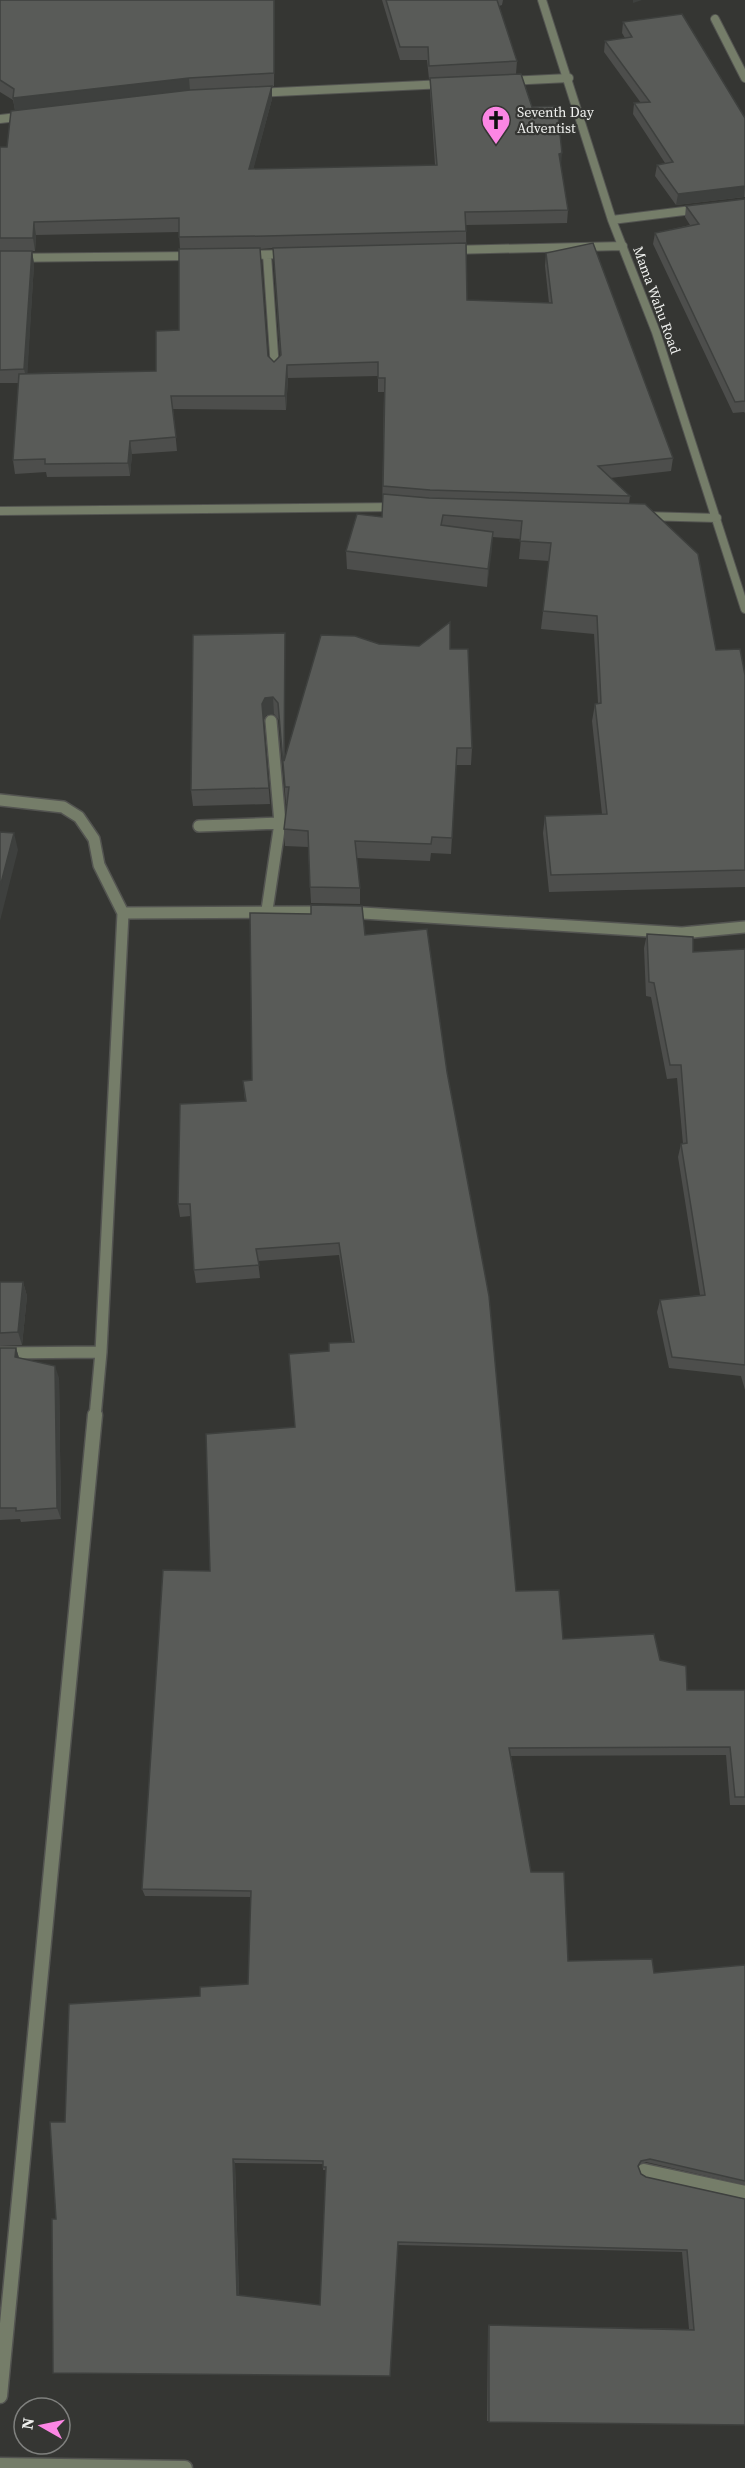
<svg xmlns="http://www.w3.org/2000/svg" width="745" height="2468" font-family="'Source Serif 4',serif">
	<rect width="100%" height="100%" fill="#353633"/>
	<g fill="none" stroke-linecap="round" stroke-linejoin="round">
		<g stroke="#535451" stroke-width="10">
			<path id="lane-far2" d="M507,81L569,78
				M255,93L445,84
				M0,119L26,116"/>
		</g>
		<g stroke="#535451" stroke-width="14">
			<path id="lane-far1" d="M199,826L280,823
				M267,910L280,823L271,721"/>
		</g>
		<g stroke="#535451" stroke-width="17">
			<path id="lane" d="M644,2171L745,2193"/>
		</g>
		<g stroke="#535451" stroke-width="10">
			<path id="street-far2" d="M542,0L612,220L656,332L745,609
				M715,19L745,78
				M612,220L700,209
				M450,250L623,246
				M246,255L288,254
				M267,255L275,369
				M0,258L192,256
				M0,511L398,507
				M643,516L717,518"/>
		</g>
		<g stroke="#535451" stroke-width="14">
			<path id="street-far1" d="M0,800L63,807L79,817L94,839L99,865L123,913L326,912
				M347,912L682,933L745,927
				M0,1353L101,1352
				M95,1417L101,1352L123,913"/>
		</g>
		<g stroke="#535451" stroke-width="17">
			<path id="street" d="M0,2396L95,1415
				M0,2465L185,2468"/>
		</g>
		<use href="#lane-far2" stroke="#757d69" stroke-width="8"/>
		<use href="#lane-far1" stroke="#757d69" stroke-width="11"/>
		<use href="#lane" stroke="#757d69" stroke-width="14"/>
		<use href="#street-far2" stroke="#757d69" stroke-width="8"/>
		<use href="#street-far1" stroke="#757d69" stroke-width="11"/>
		<use href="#street" stroke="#757d69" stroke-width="14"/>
	</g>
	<path fill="#4d4e4c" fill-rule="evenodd" d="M0,0H275L274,86L272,87V99L253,169L435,165L430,91V79H429L427,60H400L382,0H503L502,5L499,6L517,61L516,74L561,166L568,210L567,223L466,225L467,300L549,303L545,266L546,253L673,458L671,471L610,478L630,496L629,504L716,650L745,675V887L549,892L543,833L545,816L602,814L592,721L595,704L598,703L594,634L541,629L549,561L519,559L521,539L492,537L487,587L347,569L346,551L382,517L384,392H378V376L288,378L286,410L173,409L177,451L132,454L130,476L47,477L46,472L15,474L13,460L19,383H0V147H7L15,110L13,100L0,92ZM179,232L180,249L179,330L156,371L27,373L34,264L32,251H35L36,235ZM273,248L280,356L274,362L268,356L260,249Z
		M623,22L745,118V197L676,205L655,176L657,165L665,163L633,114L634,103H641L604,52L605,41L625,38L622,33Z
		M745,199V413L744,412L733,413L653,244L655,233L690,225L685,217L686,206Z
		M285,633V757L379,644L450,649L472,748L471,765H456L451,854L431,853L430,861L356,858L360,888V904L311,903L308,847L285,846L284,829L287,804H286L279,720L274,714L266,715L263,720L270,804L193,806L191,790Z
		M647,934L693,952L745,949V1390L741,1376L669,1368L657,1312L660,1300L700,1295L678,1157L681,1144H683L677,1078L667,1079L651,997L646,996L644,948Z
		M365,935L516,1591L563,1639L660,1660L687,1690H745V1805H730L726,1755L511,1756L531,1872L568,1961L654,1973L745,1965V2185L646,2162L640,2164L638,2166L641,2174L646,2177L745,2199V2425L487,2421L488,2326L489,2325L689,2329L682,2252L398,2245L390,2376L56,2219L65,2122L200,1996L248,1984L251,1897L145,1896L142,1889L210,1571L295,1427L329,1351L352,1342L339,1255L258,1261L260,1278L196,1283L194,1270L191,1216L180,1217L178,1204L245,1101L243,1081L252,1080ZM235,2163L323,2164V2170H326L320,2305L239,2295Z
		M0,1282H23L27,1296L22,1345L0,1346Z
		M0,1348H16L19,1358L59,1378L61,1519L21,1522L20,1519L0,1520Z"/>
	<path fill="#3e403e" d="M274,0H275L274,86Z
		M633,0H642L633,3Z
		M189,78L190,91L15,111L13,98Z
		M272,86V99L250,182L249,169Z
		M562,153L561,166L559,154Z
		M745,186L744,197L676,205L678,194Z
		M34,222L36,235L35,251L33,238Z
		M32,251L34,264L27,382L24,369Z
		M287,365L288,378L286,410L285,396Z
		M130,441L132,454L130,476L128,463Z
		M493,532L492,550L487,587L488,569Z
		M273,697L274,714L266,715L263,721L262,704L265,698Z
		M14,833L18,850L0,921V887Z
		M23,1282L27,1296L22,1345L18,1332Z
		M16,1348L20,1361L15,1357Z
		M55,1366L59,1378L61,1519L57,1508Z
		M233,2159L235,2163L239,2296L237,2295Z"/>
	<path fill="#595b58" stroke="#3e403e" stroke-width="1.5" fill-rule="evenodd" d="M0,0H274V73L189,78L13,98L14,89L0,80Z
		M386,0H497L517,61L429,66L428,47H400Z
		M682,14L745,118V186L678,194L657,165L673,162L634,103L650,102L605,41L632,37L623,22Z
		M521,74L532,107L557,106L562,153L559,154L568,210L465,212L466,231L266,236L179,237V218L34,222L33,238H0V147H7L11,111L190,90L272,86L249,169L437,165L430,78Z
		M745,199V401L735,402L655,233L699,224L686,206Z
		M466,243L467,300L552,303L546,253L593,243L673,458L598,466L630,496L430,490L383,486L385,378H378V362L287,365L285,396H171L176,437L130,441L128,463L45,464V459L13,460L19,374L156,371V331L179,330V249L260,248L268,356L274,362L281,355L273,248Z
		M0,251H32L24,369L0,370Z
		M383,494L429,498L645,504L698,554L716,650L740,649L745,675V870L551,875L545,816L607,814L595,704L601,703L597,616L543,611L551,543L520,541L522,521L443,515L441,525L493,532L488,569L346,551L357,514L382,517Z
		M450,622V649H468L472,748H457L452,838L432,837L431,844L355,841L360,888L310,887L308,831L284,829L289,787H285L278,703L273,697L265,698L262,704L269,788L191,790L193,635L285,633L284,761L321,635L355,636L379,644L419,646Z
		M0,832L14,833L0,887Z
		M311,905L362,906L365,935L427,929L447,1072L489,1296L516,1591L559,1590L563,1639L654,1634L660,1660L686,1666L687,1690H745V1797H735L730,1747L509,1748L531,1872H564L568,1961L652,1959L654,1973L745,1965V2181L650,2159L641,2161L638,2166L641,2174L646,2177L745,2199V2425L489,2422V2325L694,2330L687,2250L398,2242L390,2376L53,2373L52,2219H56L50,2122H65L69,2004L200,1996V1987L248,1984L251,1891L142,1889L163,1570L210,1571L206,1434L295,1427L289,1354L329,1351V1343L354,1342L339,1243L256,1249L259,1265L194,1270L190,1204H178L180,1104L246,1101L243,1081L252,1080L250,913L311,914ZM233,2159L323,2161V2167H326L320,2305L237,2295Z
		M647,934L693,937V952L745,949V1365L672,1357L660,1300L705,1295L681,1144L687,1143L681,1065H670L654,983L649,982Z
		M0,1282H23L18,1332L0,1333Z
		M0,1348H16L15,1357L55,1366L57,1508L16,1511V1508H0Z"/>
	<defs>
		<g id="church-pin" transform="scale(1.5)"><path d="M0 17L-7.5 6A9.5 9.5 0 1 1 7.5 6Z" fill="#fc86e4" stroke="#353633"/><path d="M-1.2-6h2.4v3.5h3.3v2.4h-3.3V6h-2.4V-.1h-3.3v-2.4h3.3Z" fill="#111"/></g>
	</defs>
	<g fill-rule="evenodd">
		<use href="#church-pin" x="496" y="120"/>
	</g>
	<g text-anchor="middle" stroke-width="4.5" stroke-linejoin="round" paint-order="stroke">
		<g font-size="14" fill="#eff0ee" stroke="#353633" text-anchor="start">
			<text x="517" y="117">Seventh Day<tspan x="517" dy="16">Adventist</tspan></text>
		</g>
		<g font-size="14" fill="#eff0ee" stroke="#353633">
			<text transform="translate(657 300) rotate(70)" y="5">Mama Wahu Road</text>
		</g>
	</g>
	<g transform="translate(42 2426) rotate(279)"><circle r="28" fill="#353633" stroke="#7f807e" stroke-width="1.5"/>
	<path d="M0-4.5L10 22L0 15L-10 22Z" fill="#fc86e4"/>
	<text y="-9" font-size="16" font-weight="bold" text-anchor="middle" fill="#eff0ee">N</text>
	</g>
</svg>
